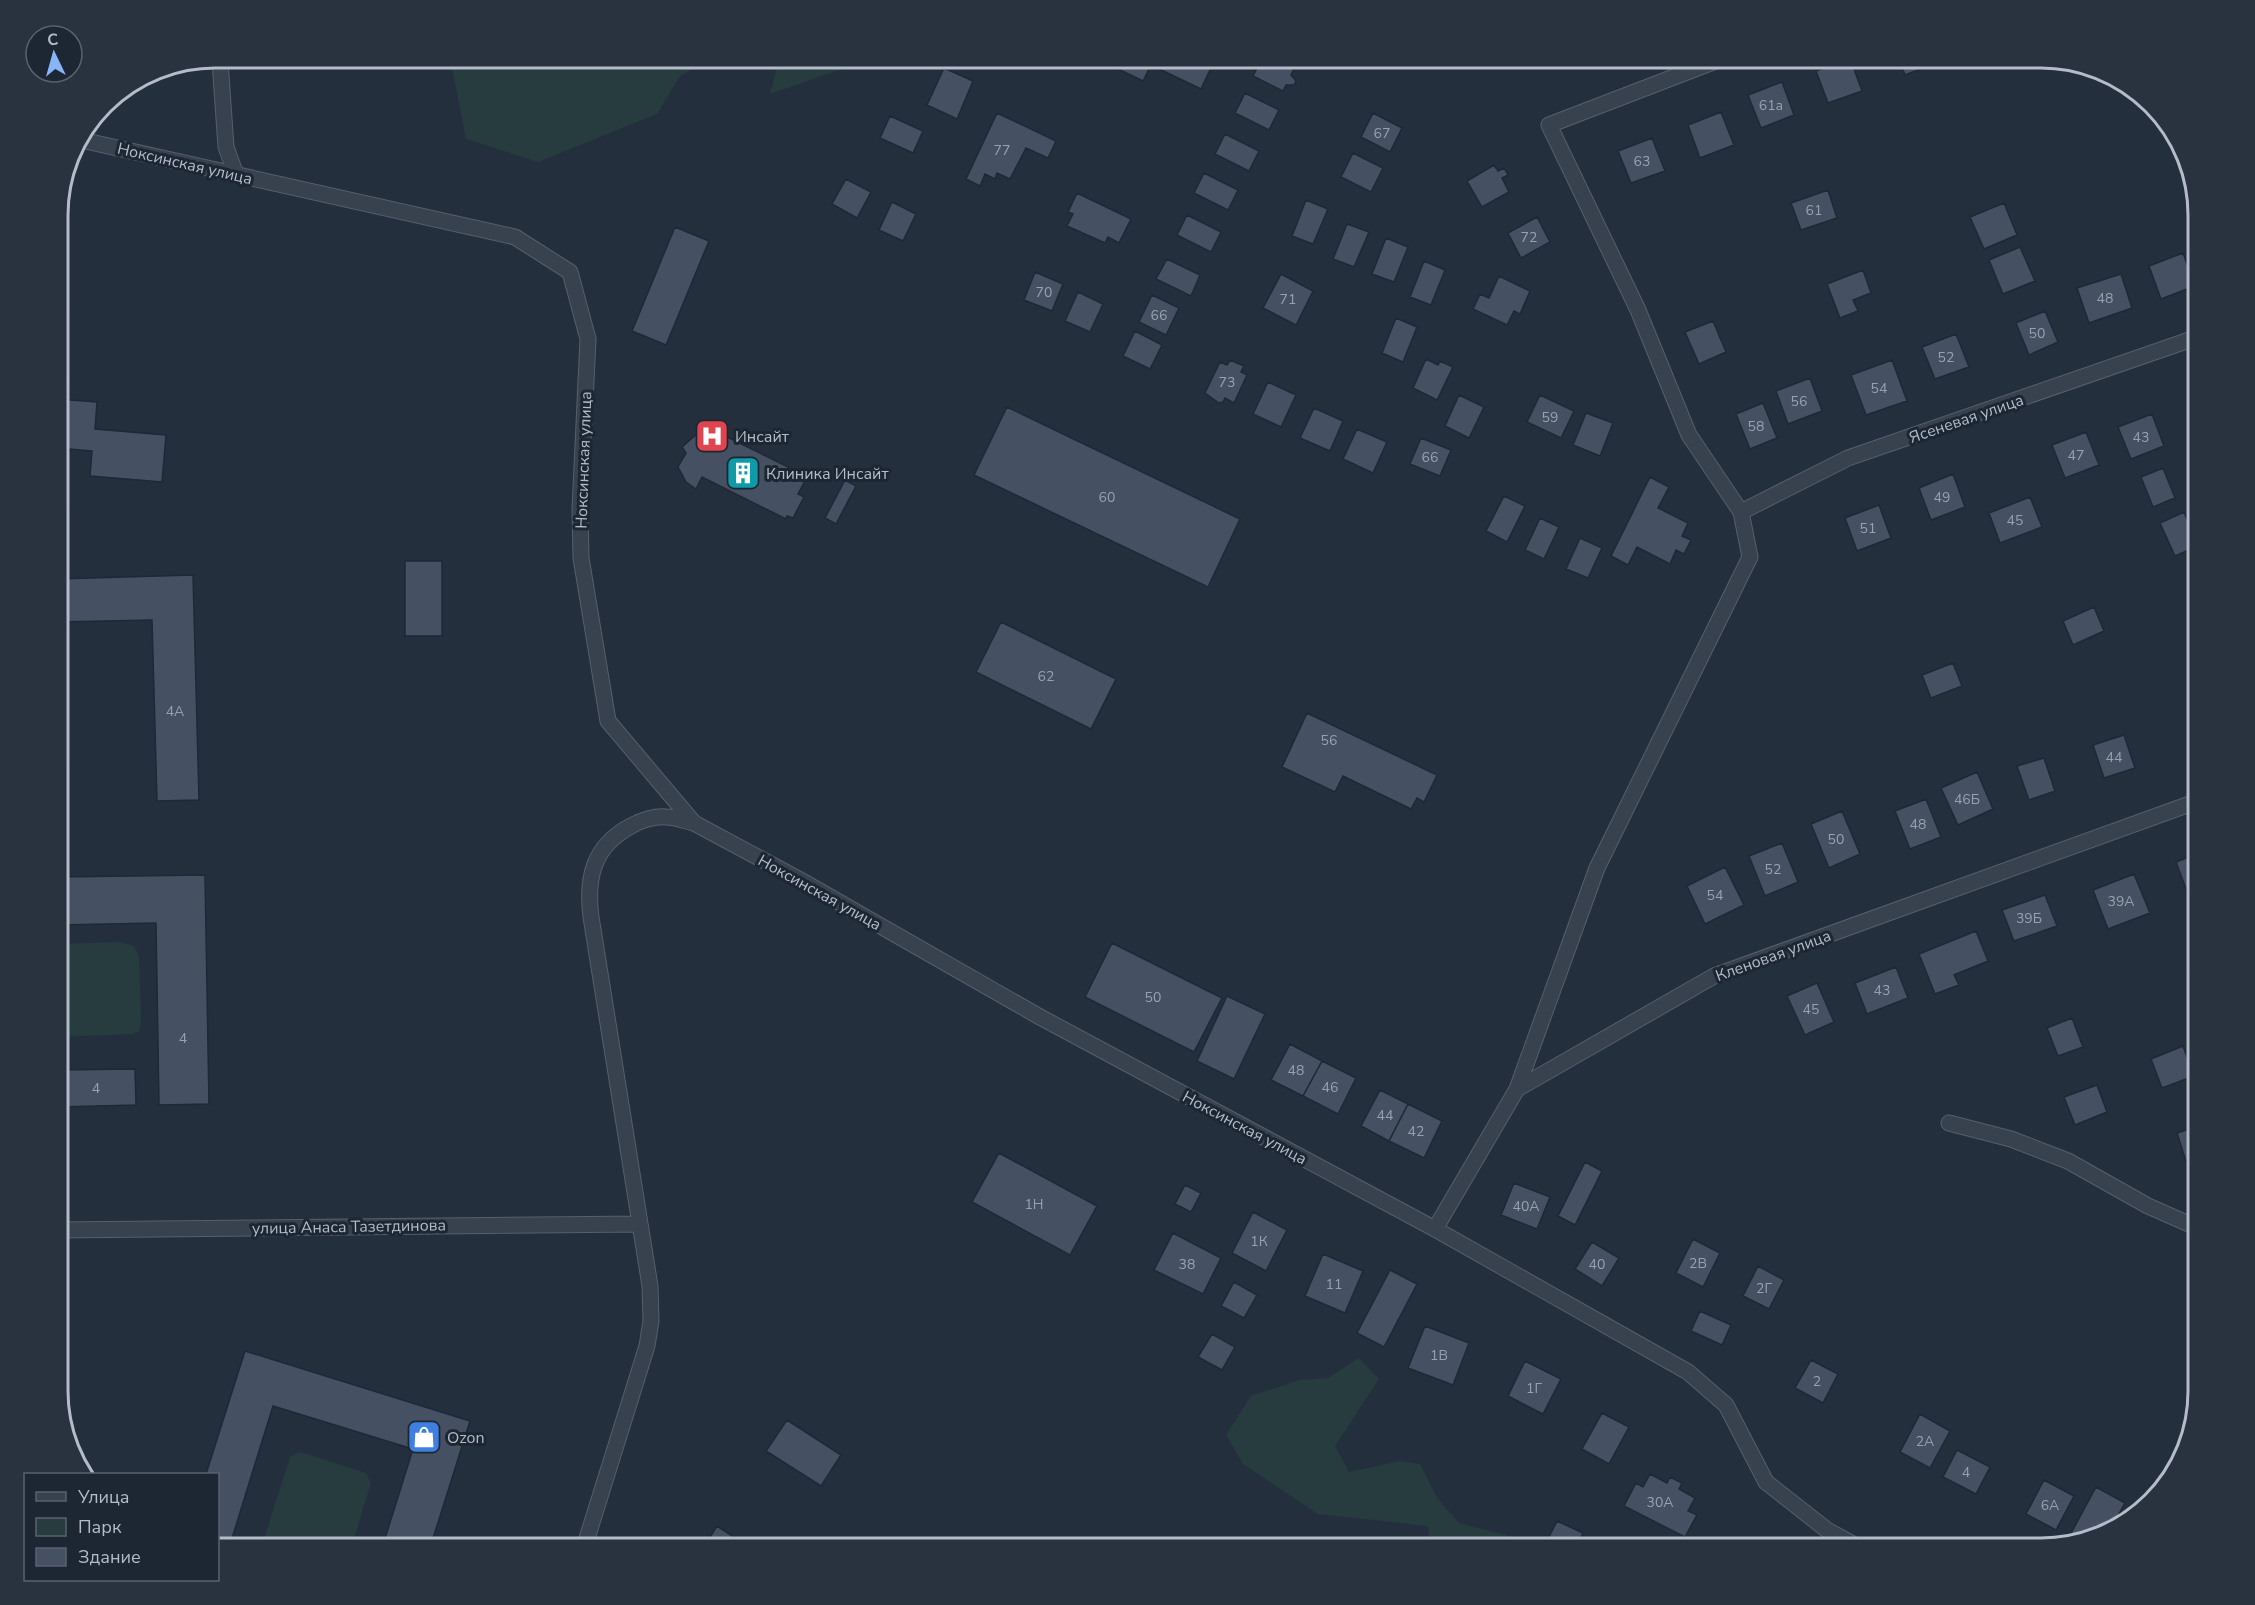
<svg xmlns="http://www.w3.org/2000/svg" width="2255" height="1605" font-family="'Nunito Sans',sans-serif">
	<rect width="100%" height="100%" fill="#242f3e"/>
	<path fill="#263c3f" d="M450,57H712L680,76L657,114L538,162L466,139Z
		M788,57H876L770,94L777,67Z
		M120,942L134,946L139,956L141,1022L139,1031L131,1034L57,1037V944Z
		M1359,1358L1379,1379L1335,1446L1349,1472L1400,1461L1420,1464L1437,1498L1459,1523L1517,1538L1521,1548H1430L1428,1526L1318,1514L1243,1464L1226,1435L1251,1396L1300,1380L1328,1378Z
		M300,1452L366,1473L371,1483L351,1548H261L290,1457Z"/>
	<path fill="#455162" stroke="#1f2835" stroke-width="1.5" d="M1127,57H1216L1201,89L1151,65L1143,81L1120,70Z
		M1263,57H1271L1294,69L1291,75L1296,81L1294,85H1286L1283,91L1253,76Z
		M1898,57H1937L1939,62L1905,75Z
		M1850,58L1862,91L1828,103L1816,71Z
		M944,68L973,81L957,119L927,105Z
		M1782,82L1794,115L1761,128L1748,95Z
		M1245,93L1279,110L1269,130L1235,113Z
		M1721,112L1734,145L1700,158L1688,125Z
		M997,113L1056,141L1048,158L1026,148L1010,179L997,173L995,179L985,174L980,186L966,179Z
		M1373,113L1402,128L1390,152L1361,137Z
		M890,116L923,131L913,153L880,138Z
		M1225,134L1259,151L1249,171L1215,154Z
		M1652,138L1665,171L1631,183L1618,151Z
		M1353,153L1383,168L1371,192L1341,177Z
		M1494,165L1498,171L1504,168L1508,175L1502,178L1509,192L1482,207L1467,181Z
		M1204,173L1238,190L1228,210L1194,193Z
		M846,179L871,192L857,218L832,204Z
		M1828,190L1837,218L1801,230L1791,203Z
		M1077,193L1131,219L1119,243L1108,237L1105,243L1067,226L1073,214L1068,212Z
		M1306,200L1328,209L1313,244L1292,236Z
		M892,202L916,214L903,241L879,230Z
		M2004,203L2017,235L1984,249L1970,217Z
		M1187,215L1221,232L1211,252L1177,235Z
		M1537,217L1550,242L1521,258L1508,233Z
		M1347,224L1369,232L1354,267L1333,259Z
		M675,227L709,241L666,345L632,331Z
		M1386,238L1408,247L1394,282L1372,274Z
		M2020,247L2035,281L2003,294L1989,260Z
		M2183,253L2195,286L2161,299L2149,266Z
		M1167,259L1200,275L1191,296L1156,279Z
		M1424,261L1445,270L1431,305L1410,297Z
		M1863,270L1871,293L1853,300L1858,311L1840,318L1827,284Z
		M1035,272L1063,284L1052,311L1024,300Z
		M1281,274L1313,291L1296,325L1263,308Z
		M2121,274L2132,308L2089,323L2077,288Z
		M1499,276L1530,291L1520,314L1514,311L1507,325L1473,309L1480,294L1489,298Z
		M1078,292L1103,304L1090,332L1065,321Z
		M1152,295L1179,308L1166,335L1139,322Z
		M2045,311L2058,342L2029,355L2016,323Z
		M1396,318L1417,327L1403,362L1382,353Z
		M1713,321L1726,352L1699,364L1685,332Z
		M1135,331L1162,345L1150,369L1123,356Z
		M1956,334L1969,367L1935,379L1922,347Z
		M1426,359L1438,365L1440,361L1453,367L1437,400L1413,388Z
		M1230,360L1244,366L1241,372L1247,375L1234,403L1225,398L1223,402L1219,403L1205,393L1220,362L1227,365Z
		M1892,360L1907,401L1866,415L1851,375Z
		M1810,378L1822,411L1788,424L1776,391Z
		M1268,382L1296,395L1281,427L1253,414Z
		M1459,395L1484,407L1469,438L1445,426Z
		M1540,395L1574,411L1561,438L1527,422Z
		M57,399L97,402L95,429L166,435L162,482L90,476L92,451L57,448Z
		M1763,403L1777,438L1750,449L1736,414Z
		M1007,407L1240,519L1208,587L974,475Z
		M1314,408L1343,421L1330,451L1300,438Z
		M1586,413L1613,423L1600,456L1573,445Z
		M2152,414L2164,446L2131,459L2118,427Z
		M707,425L724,433L723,435L796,471L797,469L808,475L798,494L804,497L793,518L787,516L786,519L702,477L696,489L686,482L678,467L686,453L682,447Z
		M1357,429L1387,442L1373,473L1343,459Z
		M2086,432L2099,465L2065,478L2052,445Z
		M1421,438L1451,450L1440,476L1410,464Z
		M2163,468L2175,498L2153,507L2141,477Z
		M1953,474L1965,507L1931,520L1919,488Z
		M1650,477L1669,487L1658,508L1688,523L1682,536L1691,540L1684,554L1676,550L1670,564L1637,547L1628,565L1611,556Z
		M845,480L856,486L836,524L825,518Z
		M1504,496L1525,506L1507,542L1486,531Z
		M2030,497L2042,527L2000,543L1989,513Z
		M1879,505L1891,538L1857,551L1845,518Z
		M2184,512L2198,546L2175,556L2160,523Z
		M1540,518L1559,527L1544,559L1525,550Z
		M1580,538L1602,548L1588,578L1566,569Z
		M405,561H442V636H405Z
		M193,575L199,800L157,801L152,620L57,622V579Z
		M2094,607L2104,631L2073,645L2063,621Z
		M1001,622L1116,679L1091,729L976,672Z
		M1953,663L1962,686L1931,698L1922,675Z
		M1307,713L1437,775L1424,802L1417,798L1411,809L1343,776L1335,792L1282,767Z
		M2124,735L2135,768L2104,778L2093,745Z
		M2044,758L2055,791L2029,800L2017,766Z
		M1977,772L1993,809L1958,825L1941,788Z
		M1926,799L1941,837L1910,849L1895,811Z
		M1842,811L1860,854L1829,868L1811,824Z
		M1782,843L1798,882L1765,896L1749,856Z
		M2194,855L2198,864V908L2194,910L2176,862Z
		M1725,867L1744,905L1705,924L1687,886Z
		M2134,874L2150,913L2108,929L2093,890Z
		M205,875L209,1104L159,1105L156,923L57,925V877Z
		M2045,895L2057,926L2014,941L2002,910Z
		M1976,931L1988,961L1954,975L1959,985L1935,994L1919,954Z
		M1112,943L1222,998L1194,1052L1085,997Z
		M1896,967L1908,998L1867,1014L1855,983Z
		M2198,970V1002H2197L2187,974Z
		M1817,983L1834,1022L1805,1035L1787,996Z
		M1227,996L1265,1014L1234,1079L1197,1061Z
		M2072,1018L2083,1047L2058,1056L2047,1028Z
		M1290,1044L1322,1061L1303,1096L1271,1080Z
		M2183,1046L2194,1076L2162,1088L2151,1059Z
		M1322,1061L1356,1078L1338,1114L1303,1096Z
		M135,1069L136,1105L57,1107V1070Z
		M2097,1085L2107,1112L2075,1125L2064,1097Z
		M1380,1090L1408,1104L1389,1141L1361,1126Z
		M1408,1104L1442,1121L1424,1158L1389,1141Z
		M2198,1126V1157L2186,1161L2177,1133Z
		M999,1153L1097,1206L1070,1255L972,1202Z
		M1585,1162L1602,1171L1575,1225L1558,1216Z
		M1514,1183L1550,1197L1537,1229L1501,1215Z
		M1185,1185L1201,1193L1191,1212L1175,1204Z
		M1253,1212L1287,1230L1266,1271L1232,1253Z
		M1173,1233L1221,1258L1203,1294L1154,1270Z
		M1693,1239L1720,1253L1703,1287L1676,1273Z
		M1592,1242L1619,1258L1602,1286L1575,1269Z
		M1323,1254L1363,1271L1345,1313L1305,1296Z
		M1758,1266L1784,1280L1769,1309L1743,1296Z
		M1390,1270L1417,1284L1384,1347L1357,1333Z
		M1234,1282L1257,1295L1244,1318L1221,1306Z
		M1700,1311L1731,1325L1722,1345L1691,1331Z
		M1425,1326L1469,1343L1453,1385L1408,1368Z
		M1212,1334L1235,1347L1222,1370L1198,1357Z
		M245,1351L470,1421L430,1548H382L413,1449L273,1406L229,1548H218V1474H206Z
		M1811,1360L1838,1374L1823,1403L1795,1388Z
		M1525,1361L1561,1379L1543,1414L1508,1396Z
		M1602,1413L1629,1427L1609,1464L1582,1449Z
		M1920,1414L1950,1431L1930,1468L1900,1452Z
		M787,1420L841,1455L821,1486L766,1451Z
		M1957,1450L1990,1467L1976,1494L1943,1477Z
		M1650,1474L1667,1483L1670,1477L1682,1483L1679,1489L1695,1498L1688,1511L1697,1515L1685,1537L1624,1506L1636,1483L1643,1487Z
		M2044,1480L2074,1496L2056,1530L2026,1514Z
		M2096,1487L2125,1503L2109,1532L2075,1540L2069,1537Z
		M1557,1521L1583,1533L1575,1548L1544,1547Z
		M717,1526L751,1548H703Z"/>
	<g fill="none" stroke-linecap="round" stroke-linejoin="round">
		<g stroke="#565f6c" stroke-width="17">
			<path id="minor" d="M211,58L220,61L226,147L236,175
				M77,139L515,237L570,272L588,339L580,509L581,558L608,721L694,823L802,881L1040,1017L1435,1229L1688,1372L1726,1405L1766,1482L1827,1530L1860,1548
				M1741,512L1848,458L2198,337
				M1517,1089L1597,868L1750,557L1741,512L1689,435L1638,310L1549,125L1726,57
				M1949,1123L2011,1139L2068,1161L2148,1206L2198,1228
				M1435,1229L1517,1089L1714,976L2198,801
				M57,1230L640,1224
				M584,1548L647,1346L651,1321L650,1286L591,917C586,878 593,846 631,826C641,820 655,816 666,817C676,817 685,821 694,823"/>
		</g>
		<use href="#minor" stroke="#38414e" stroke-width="15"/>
	</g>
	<defs>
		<g id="hospital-square" transform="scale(1.725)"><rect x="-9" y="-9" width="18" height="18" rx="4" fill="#e0444e" stroke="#1d2633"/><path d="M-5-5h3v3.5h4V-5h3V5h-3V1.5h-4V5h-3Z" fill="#fff"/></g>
		<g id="building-square" transform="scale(1.725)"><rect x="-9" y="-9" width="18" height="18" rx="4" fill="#0f9aa8" stroke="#1d2633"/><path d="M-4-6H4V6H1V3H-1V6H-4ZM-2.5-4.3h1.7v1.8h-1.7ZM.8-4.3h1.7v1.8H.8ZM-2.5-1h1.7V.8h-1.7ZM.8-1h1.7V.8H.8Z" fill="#fff"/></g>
		<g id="shop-square" transform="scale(1.725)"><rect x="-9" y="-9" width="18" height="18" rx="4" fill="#3f7fe0" stroke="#1d2633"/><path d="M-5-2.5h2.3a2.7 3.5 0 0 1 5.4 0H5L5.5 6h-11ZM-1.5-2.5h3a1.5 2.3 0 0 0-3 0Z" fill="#fff"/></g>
	</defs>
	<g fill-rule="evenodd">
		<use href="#hospital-square" x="712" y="436"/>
		<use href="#building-square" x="743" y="473"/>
		<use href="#shop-square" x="424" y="1437"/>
	</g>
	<g text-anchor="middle" stroke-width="6" stroke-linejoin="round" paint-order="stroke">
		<g font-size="14" fill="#98a1af">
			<text x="1771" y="110">61а</text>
			<text x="1382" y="138">67</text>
			<text x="1002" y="155">77</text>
			<text x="1642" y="166">63</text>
			<text x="1814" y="215">61</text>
			<text x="1529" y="242">72</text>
			<text x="1044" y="297">70</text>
			<text x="2105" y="303">48</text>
			<text x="1288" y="304">71</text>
			<text x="1159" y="320">66</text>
			<text x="2037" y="338">50</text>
			<text x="1946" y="362">52</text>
			<text x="1227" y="387">73</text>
			<text x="1879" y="393">54</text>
			<text x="1799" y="406">56</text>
			<text x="1550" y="422">59</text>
			<text x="1756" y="431">58</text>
			<text x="2141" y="442">43</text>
			<text x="2076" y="460">47</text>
			<text x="1430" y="462">66</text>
			<text x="1107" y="502">60</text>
			<text x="1942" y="502">49</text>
			<text x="2015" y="525">45</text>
			<text x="1868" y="533">51</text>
			<text x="1046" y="681">62</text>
			<text x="175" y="716">4А</text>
			<text x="1329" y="745">56</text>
			<text x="2114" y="762">44</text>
			<text x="1967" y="804">46Б</text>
			<text x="1918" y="829">48</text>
			<text x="1836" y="844">50</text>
			<text x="1773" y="874">52</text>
			<text x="1715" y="900">54</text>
			<text x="2121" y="906">39А</text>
			<text x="2029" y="923">39Б</text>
			<text x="1882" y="995">43</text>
			<text x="1153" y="1002">50</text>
			<text x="1811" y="1014">45</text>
			<text x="183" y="1043">4</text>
			<text x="1296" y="1075">48</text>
			<text x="1330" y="1092">46</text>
			<text x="96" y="1093">4</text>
			<text x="1385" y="1120">44</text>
			<text x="1416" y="1136">42</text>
			<text x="1034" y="1209">1Н</text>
			<text x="1526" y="1211">40А</text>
			<text x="1259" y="1246">1К</text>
			<text x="1698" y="1268">2В</text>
			<text x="1187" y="1269">38</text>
			<text x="1597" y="1269">40</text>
			<text x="1334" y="1289">11</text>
			<text x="1764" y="1293">2Г</text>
			<text x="1439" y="1360">1В</text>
			<text x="1817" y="1386">2</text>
			<text x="1534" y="1393">1Г</text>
			<text x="1925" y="1446">2А</text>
			<text x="1966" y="1477">4</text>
			<text x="1660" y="1507">30А</text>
			<text x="2050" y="1510">6А</text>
		</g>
		<g font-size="16" fill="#b4bcc9" stroke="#1d2633">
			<text transform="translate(185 163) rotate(13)" y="6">Ноксинская улица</text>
			<text transform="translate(1966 418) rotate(-19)" y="6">Ясеневая улица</text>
			<text transform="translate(583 460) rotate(-88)" y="6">Ноксинская улица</text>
			<text transform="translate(820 892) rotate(29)" y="6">Ноксинская улица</text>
			<text transform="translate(1773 955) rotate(-20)" y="6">Кленовая улица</text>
			<text transform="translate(1245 1127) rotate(28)" y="6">Ноксинская улица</text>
			<text transform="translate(349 1226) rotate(-1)" y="6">улица Анаса Тазетдинова</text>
		</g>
		<g font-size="16" fill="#b4bcc9" stroke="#1d2633" text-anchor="start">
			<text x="735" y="442">Инсайт</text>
			<text x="766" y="479">Клиника Инсайт</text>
			<text x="447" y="1443">Ozon</text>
		</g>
	</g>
	<path d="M0 0H2255V1605H0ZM215 68H2041A147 147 0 0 1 2188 215V1391A147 147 0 0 1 2041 1538H215A147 147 0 0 1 68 1391V215A147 147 0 0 1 215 68Z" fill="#29323f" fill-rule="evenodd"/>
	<path fill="none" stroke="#b4bcc9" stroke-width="3" d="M215 68H2041A147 147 0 0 1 2188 215V1391A147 147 0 0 1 2041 1538H215A147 147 0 0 1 68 1391V215A147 147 0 0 1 215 68Z"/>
	<rect x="24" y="1473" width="195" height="108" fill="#1d2633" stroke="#59626f" stroke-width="1.5"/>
	<rect x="36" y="1492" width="30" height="9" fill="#38414e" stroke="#59626f" stroke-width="1.5"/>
	<text x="78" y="1503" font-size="18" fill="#b4bcc9">Улица</text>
	<rect x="36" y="1518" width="30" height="18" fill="#263c3f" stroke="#59626f" stroke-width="1.5"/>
	<text x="78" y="1533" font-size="18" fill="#b4bcc9">Парк</text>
	<rect x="36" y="1548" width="30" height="18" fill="#455162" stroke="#59626f" stroke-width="1.5"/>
	<text x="78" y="1563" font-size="18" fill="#b4bcc9">Здание</text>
	<g transform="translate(54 54) rotate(355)"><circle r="28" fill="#1d2633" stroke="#59626f" stroke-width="1.5"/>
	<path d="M0-4.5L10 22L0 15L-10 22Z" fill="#8ab4f8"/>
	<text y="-9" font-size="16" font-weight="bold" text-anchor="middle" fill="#b4bcc9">С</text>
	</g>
</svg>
